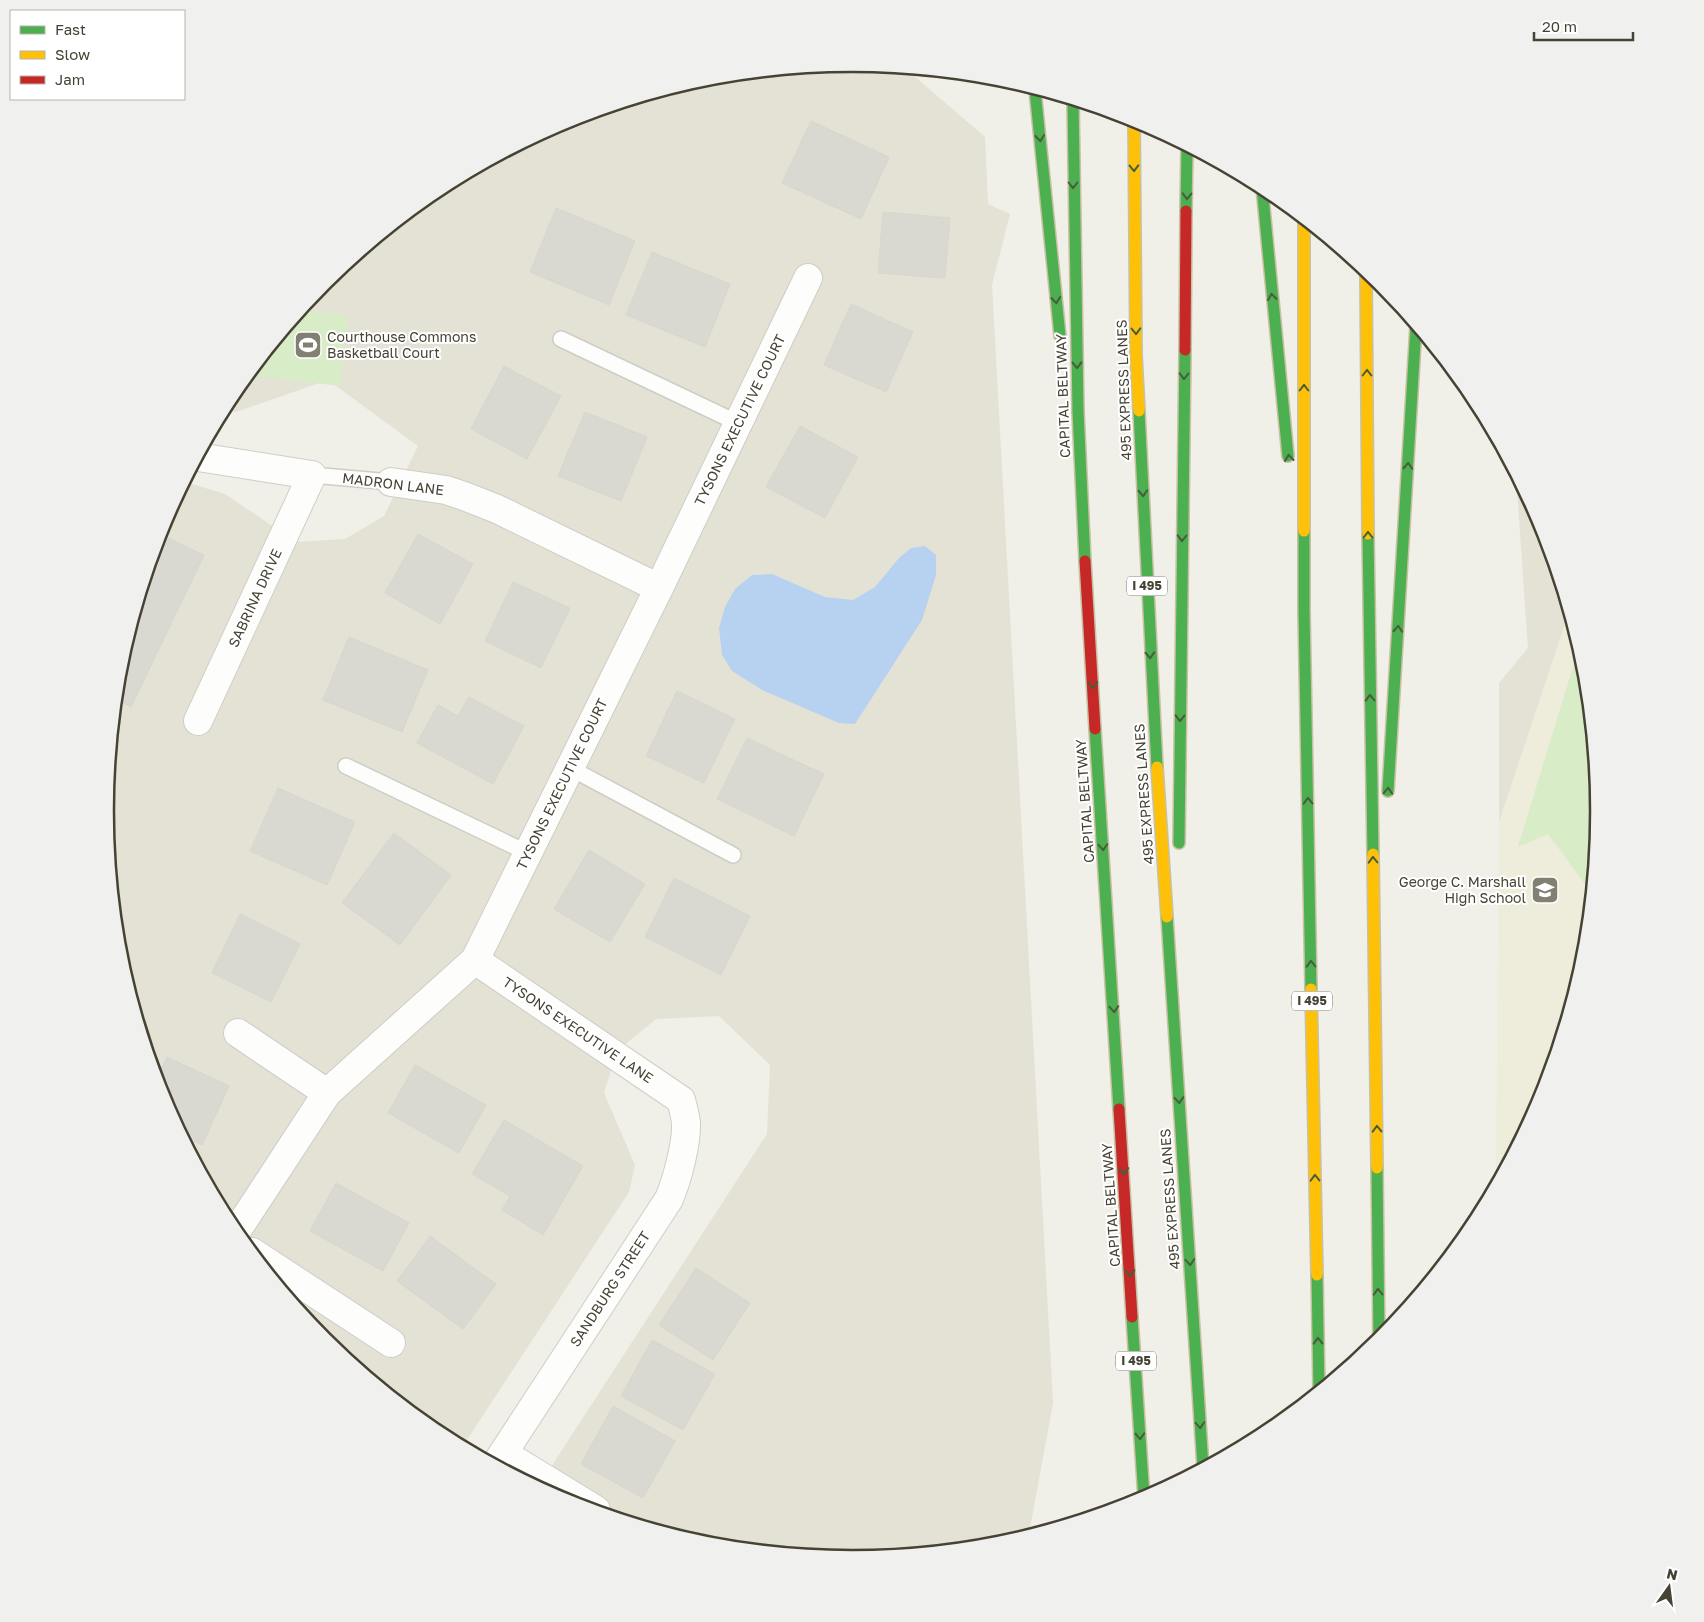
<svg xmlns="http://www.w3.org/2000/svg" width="1704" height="1622" font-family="'Golos Text',sans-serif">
	<rect width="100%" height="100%" fill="#f0efe8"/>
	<path fill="#e4e2d5" d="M852,64L906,69L985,137L988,204L1010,214L992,285L1053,1403L1029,1534L997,1544L852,1558L706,1544L566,1501L538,1487L767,1134L770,1065L719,1016L656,1019L617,1051L604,1093L635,1165L629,1192L463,1446L437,1432L323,1339L231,1226L162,1097L119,956L105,811L119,665L162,525L185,482L225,494L296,542L345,539L384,516L418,446L328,380L236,412L223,410L231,396L324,282L437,190L566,121L707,78Z
		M1516,476L1542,525L1569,612L1499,823V683L1528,648Z"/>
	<path fill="#eeecda" d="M1569,612L1585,666L1599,811L1585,957L1542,1097L1496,1183L1499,823Z"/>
	<path fill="#d8ecc7" d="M301,310L348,315L340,386L248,375Z
		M1579,647L1585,666L1599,811L1591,892L1548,834L1518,847Z"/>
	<path fill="#b7d1f0" d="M925,546L936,555V575L922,620L855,724L839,723L762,690L732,671L722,655L719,628L725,607L735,589L752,575L772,574L825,597L853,600L875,587L899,558L911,548Z"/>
	<path fill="#d9d8d1" stroke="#d8d6ce" d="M811,121L889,157L861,219L782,183Z
		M556,208L635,241L609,305L530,272Z
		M883,212L950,218L945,278L878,273Z
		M652,252L730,284L705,347L626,315Z
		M851,304L913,332L886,392L824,365Z
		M504,366L561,396L527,459L471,429Z
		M585,412L647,437L621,501L558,476Z
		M800,426L858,457L825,518L766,487Z
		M159,534L204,555L131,707L116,699L119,665Z
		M418,534L473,564L440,624L385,593Z
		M513,582L570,608L541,668L485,641Z
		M349,637L428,670L402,732L323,700Z
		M677,691L735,719L704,783L646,756Z
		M469,697L524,726L493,784L417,743L438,705L458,716Z
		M747,738L824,774L794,836L717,799Z
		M278,788L355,822L327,885L250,851Z
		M394,833L451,875L400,945L342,903Z
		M589,850L645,884L610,942L554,909Z
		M674,878L750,916L721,975L645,937Z
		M240,914L300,944L271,1002L212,973Z
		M167,1057L229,1086L202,1145L182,1135L162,1097L156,1080Z
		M415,1065L486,1105L459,1153L388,1113Z
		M504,1120L583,1166L543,1235L502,1210L510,1196L472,1174Z
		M336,1183L409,1223L383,1271L310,1231Z
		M430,1236L496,1284L463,1329L397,1281Z
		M696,1268L750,1303L713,1360L659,1325Z
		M652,1340L715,1374L683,1430L621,1396Z
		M613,1406L675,1441L643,1498L581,1464Z"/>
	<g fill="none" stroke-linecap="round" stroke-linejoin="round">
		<g stroke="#cecdc6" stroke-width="18">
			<path id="lane" d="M561,339L738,423
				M312,475L391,482
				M346,766L528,853
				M570,768L733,855"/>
		</g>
		<g stroke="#cecdc6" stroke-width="30">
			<path id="street" d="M391,482L446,490L464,496L497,509L659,588
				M198,721L312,475L198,457
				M475,960L681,1100C683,1107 685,1115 686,1123C687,1143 677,1180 669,1199L496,1464
				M238,1033L327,1093
				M236,1232L327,1093L475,960L659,588L808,278
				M252,1252L391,1343
				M503,1453L596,1510"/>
		</g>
		<g stroke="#c8c1a3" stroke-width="14">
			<path id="fast" d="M1035,90L1060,336
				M1073,101L1078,411L1085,561
				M1262,187L1288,456
				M1186,211L1187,147
				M1139,411L1157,767
				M1304,531V611L1311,989
				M1368,534L1373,854
				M1095,729L1119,1109
				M1388,791L1416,326
				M1179,843L1185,350
				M1167,917L1203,1467
				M1377,1168L1379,1341
				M1317,1275L1319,1390
				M1132,1317L1144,1498"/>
		</g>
		<g stroke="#c8c1a3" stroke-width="14">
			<path id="slow" d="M1134,119L1136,355L1139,411
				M1304,220V531
				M1366,271L1368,534
				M1157,767L1167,917
				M1373,854L1377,1168
				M1311,989L1317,1275"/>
		</g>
		<g stroke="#c8c1a3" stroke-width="14">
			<path id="jam" d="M1185,350L1186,211
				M1085,561L1095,729
				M1119,1109L1132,1317"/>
		</g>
		<use href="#lane" stroke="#fdfdfc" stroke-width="15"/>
		<use href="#street" stroke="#fdfdfc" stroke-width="28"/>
		<use href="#fast" stroke="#4caf50" stroke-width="11"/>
		<use href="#slow" stroke="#ffc107" stroke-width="11"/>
		<use href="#jam" stroke="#c62828" stroke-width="11"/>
	</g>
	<defs><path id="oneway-chevron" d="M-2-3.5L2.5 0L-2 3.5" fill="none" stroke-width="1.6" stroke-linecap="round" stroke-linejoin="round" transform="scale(1.25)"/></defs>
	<g stroke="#485d3b">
		<use href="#oneway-chevron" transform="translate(1040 138) rotate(84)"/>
		<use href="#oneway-chevron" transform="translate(1134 168) rotate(89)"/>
		<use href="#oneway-chevron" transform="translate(1073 185) rotate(90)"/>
		<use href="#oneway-chevron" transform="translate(1187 196) rotate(91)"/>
		<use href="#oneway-chevron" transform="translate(1272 297) rotate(-96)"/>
		<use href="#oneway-chevron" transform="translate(1056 300) rotate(84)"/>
		<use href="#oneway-chevron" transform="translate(1136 331) rotate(89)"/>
		<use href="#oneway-chevron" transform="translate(1077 365) rotate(89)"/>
		<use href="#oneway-chevron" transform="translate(1367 373) rotate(-90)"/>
		<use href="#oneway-chevron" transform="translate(1184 376) rotate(91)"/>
		<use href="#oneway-chevron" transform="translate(1304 388) rotate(-90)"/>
		<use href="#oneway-chevron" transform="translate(1289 458) rotate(-96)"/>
		<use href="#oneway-chevron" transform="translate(1408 466) rotate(-87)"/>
		<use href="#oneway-chevron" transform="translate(1143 493) rotate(87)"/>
		<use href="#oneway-chevron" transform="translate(1368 535) rotate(-90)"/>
		<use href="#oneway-chevron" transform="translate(1182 538) rotate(91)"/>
		<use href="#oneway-chevron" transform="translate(1398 629) rotate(-87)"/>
		<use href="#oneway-chevron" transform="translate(1150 655) rotate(87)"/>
		<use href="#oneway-chevron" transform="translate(1093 685) rotate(86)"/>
		<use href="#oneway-chevron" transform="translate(1370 698) rotate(-91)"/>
		<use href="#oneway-chevron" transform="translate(1180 718) rotate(91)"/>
		<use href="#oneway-chevron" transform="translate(1388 791) rotate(-87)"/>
		<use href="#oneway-chevron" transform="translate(1308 801) rotate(-91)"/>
		<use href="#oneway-chevron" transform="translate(1103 847) rotate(86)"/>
		<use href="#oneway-chevron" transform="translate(1373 860) rotate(-91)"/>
		<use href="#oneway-chevron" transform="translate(1311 964) rotate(-91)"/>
		<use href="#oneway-chevron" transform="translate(1114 1009) rotate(86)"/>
		<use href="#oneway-chevron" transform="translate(1179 1100) rotate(86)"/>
		<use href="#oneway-chevron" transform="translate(1377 1129) rotate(-91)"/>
		<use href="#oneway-chevron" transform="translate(1124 1171) rotate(86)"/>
		<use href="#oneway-chevron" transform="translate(1315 1178) rotate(-91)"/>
		<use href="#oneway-chevron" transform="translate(1190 1262) rotate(86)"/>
		<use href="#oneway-chevron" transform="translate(1130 1273) rotate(87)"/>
		<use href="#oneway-chevron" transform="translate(1378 1292) rotate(-91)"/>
		<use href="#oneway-chevron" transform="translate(1318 1341) rotate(-91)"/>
		<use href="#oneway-chevron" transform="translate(1200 1425) rotate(86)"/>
		<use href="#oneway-chevron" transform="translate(1140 1436) rotate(87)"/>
	</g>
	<defs>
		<g id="stadium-square" transform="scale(1.4375)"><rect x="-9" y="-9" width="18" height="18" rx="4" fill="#827f73" stroke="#fff"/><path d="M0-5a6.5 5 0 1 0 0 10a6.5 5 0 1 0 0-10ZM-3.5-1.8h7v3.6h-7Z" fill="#fff"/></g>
		<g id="school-square" transform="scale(1.4375)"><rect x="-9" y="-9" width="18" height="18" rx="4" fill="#827f73" stroke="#fff"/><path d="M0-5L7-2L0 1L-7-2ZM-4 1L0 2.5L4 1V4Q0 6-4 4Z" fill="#fff"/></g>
	</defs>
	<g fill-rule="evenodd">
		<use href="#stadium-square" x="308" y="345"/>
		<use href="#school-square" x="1545" y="890"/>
	</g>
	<g text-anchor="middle" stroke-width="4" stroke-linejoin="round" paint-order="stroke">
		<g fill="#fff" stroke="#7e7b71" stroke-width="1">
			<rect x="1127" y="576.5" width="40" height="19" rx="4"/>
			<rect x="1292" y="991.5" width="40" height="19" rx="4"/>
			<rect x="1116" y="1351.5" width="40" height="19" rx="4"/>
		</g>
		<g font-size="12" font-weight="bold" fill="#464234">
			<text x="1147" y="590">I 495</text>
			<text x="1312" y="1005">I 495</text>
			<text x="1136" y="1365">I 495</text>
		</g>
		<g font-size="14" fill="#464234" stroke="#fff" text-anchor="start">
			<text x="327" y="342">Courthouse Commons<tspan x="327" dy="16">Basketball Court</tspan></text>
			<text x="1526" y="887" text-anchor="end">George C. Marshall<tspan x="1526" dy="16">High School</tspan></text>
		</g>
		<g font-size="14" fill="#464234" stroke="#fff">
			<text transform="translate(1124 390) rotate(-92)" y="5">495 EXPRESS LANES</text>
			<text transform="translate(1063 396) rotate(-92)" y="5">CAPITAL BELTWAY</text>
			<text transform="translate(740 420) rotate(-64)" y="5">TYSONS EXECUTIVE COURT</text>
			<text transform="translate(393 484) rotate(7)" y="5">MADRON LANE</text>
			<text transform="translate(255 598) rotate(-65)" y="5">SABRINA DRIVE</text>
			<text transform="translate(562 784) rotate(-64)" y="5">TYSONS EXECUTIVE COURT</text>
			<text transform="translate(1144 794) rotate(-94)" y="5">495 EXPRESS LANES</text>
			<text transform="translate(1085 801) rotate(-94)" y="5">CAPITAL BELTWAY</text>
			<text transform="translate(578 1030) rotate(34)" y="5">TYSONS EXECUTIVE LANE</text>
			<text transform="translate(1170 1199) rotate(-94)" y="5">495 EXPRESS LANES</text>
			<text transform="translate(1111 1205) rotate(-94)" y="5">CAPITAL BELTWAY</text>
			<text transform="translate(610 1289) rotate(-57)" y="5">SANDBURG STREET</text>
		</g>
	</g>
	<path d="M0 0H1704V1622H0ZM852 72H852A738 738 0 0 1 1590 810V812A738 738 0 0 1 852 1550H852A738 738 0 0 1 114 812V810A738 738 0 0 1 852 72Z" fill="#f0f0ef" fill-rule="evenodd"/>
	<path fill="none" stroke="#464234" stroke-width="2.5" d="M852 72H852A738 738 0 0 1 1590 810V812A738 738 0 0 1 852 1550H852A738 738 0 0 1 114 812V810A738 738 0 0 1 852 72Z"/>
	<rect x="10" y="10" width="175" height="90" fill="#ffffff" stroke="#b5b3ae"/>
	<rect x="20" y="26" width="25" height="8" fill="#4caf50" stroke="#b5b3ae"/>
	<text x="55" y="35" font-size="15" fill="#464234">Fast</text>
	<rect x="20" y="51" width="25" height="8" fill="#ffc107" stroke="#b5b3ae"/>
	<text x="55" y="60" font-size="15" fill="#464234">Slow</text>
	<rect x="20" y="76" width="25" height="8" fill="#c62828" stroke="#b5b3ae"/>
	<text x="55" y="85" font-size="15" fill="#464234">Jam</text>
	<g transform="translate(1669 1587) rotate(14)" stroke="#ffffff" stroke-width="4" paint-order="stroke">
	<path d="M0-4L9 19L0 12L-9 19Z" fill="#464234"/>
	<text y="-8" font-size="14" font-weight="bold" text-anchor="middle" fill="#464234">N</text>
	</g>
	<path d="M1534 32v8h99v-8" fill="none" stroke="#464234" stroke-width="2.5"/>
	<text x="1542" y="32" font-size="15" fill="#464234" stroke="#ffffff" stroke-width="4" paint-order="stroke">20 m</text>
</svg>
